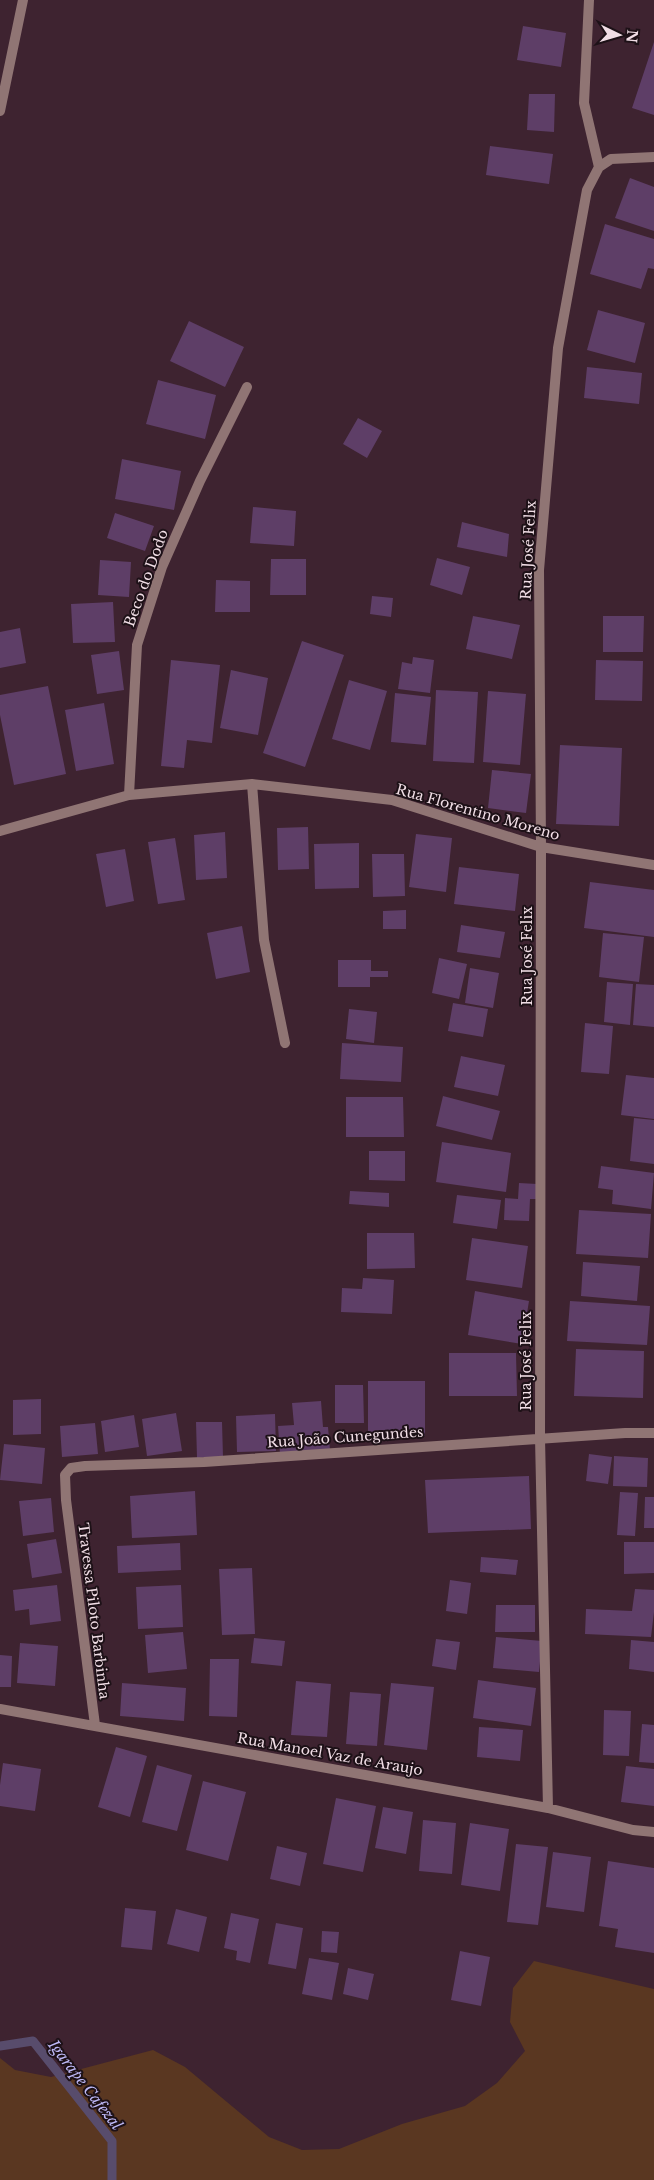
<svg xmlns="http://www.w3.org/2000/svg" width="654" height="2180" font-family="'Libre Baskerville',serif">
	<rect width="100%" height="100%" fill="#3e2330"/>
	<path fill="#5a3721" d="M534,1961L654,1989V2180H0V2058L15,2070L51,2077L153,2050L185,2067L269,2137L302,2150L339,2149L402,2124L465,2106L497,2083L525,2051L510,2022L513,1988Z"/>
	<g fill="none" stroke-linecap="round" stroke-linejoin="round">
		<path stroke="#584c6c" stroke-width="9" d="M0,2046L33,2041L112,2141V2180"/>
	</g>
	<path fill="#5e3e67" d="M523,26L566,33L561,67L517,60Z
		M654,42V115L632,108Z
		M529,94H555L554,132L527,130Z
		M490,146L553,154L549,184L486,175Z
		M630,178L654,187V231L615,218Z
		M605,224L654,239V269L648,268L641,289L590,274Z
		M598,310L645,323L635,363L587,350Z
		M189,321L244,347L225,387L170,361Z
		M587,367L642,373L639,404L584,398Z
		M158,380L216,395L205,439L146,424Z
		M358,418L382,431L367,458L343,444Z
		M122,459L181,471L174,510L115,499Z
		M253,507L296,511L294,546L250,543Z
		M115,513L154,526L145,551L107,538Z
		M462,522L509,534L507,557L457,547Z
		M437,558L470,567L462,595L430,585Z
		M271,559H306V595H270Z
		M100,560L131,562L129,597L98,595Z
		M216,580L250,581V612H215Z
		M372,596L393,598L391,617L370,614Z
		M113,602L115,642L73,643L71,604Z
		M473,616L520,625L512,659L466,649Z
		M603,616H644L643,652H603Z
		M20,628L26,663L0,668V632Z
		M302,641L344,655L305,767L263,753Z
		M119,651L124,690L97,694L91,655Z
		M413,657L434,660L430,693L398,689L402,662L412,664Z
		M171,660L220,665L212,743L187,740L184,768L161,766Z
		M596,660L643,661L642,701L595,700Z
		M231,670L268,678L258,735L220,728Z
		M349,680L387,691L370,750L332,739Z
		M48,686L66,774L14,785L0,715V695Z
		M436,690L478,692L474,763L433,761Z
		M488,691L526,694L520,765L483,762Z
		M395,693L431,697L426,745L391,742Z
		M104,703L114,764L76,771L65,710Z
		M560,745L622,748L619,826L556,824Z
		M492,770L531,774L526,813L488,808Z
		M308,827L309,869L278,870L277,828Z
		M225,832L227,878L196,880L194,835Z
		M416,834L452,838L446,892L409,887Z
		M175,838L185,900L158,904L148,842Z
		M359,843V888L315,889L314,844Z
		M125,849L134,901L106,907L96,854Z
		M372,854H404L405,896L373,897Z
		M459,867L519,874L515,911L454,904Z
		M590,882L654,890V937L584,928Z
		M406,910V929H383V911Z
		M461,925L505,932L500,958L457,952Z
		M242,926L250,972L216,979L207,933Z
		M603,933L644,937L639,982L599,977Z
		M439,958L467,964L459,999L432,993Z
		M338,960H371V971H388V977H370V987H338Z
		M470,968L499,973L493,1008L465,1003Z
		M607,982L633,984L630,1025L604,1022Z
		M636,984L654,985V1027L633,1025Z
		M453,1003L488,1009L483,1037L448,1031Z
		M349,1009L377,1012L374,1043L346,1039Z
		M585,1023L613,1026L609,1074L581,1072Z
		M342,1043L403,1047L401,1082L340,1079Z
		M461,1056L505,1065L498,1096L454,1087Z
		M626,1075L654,1078V1119L621,1115Z
		M443,1096L500,1111L492,1140L436,1126Z
		M346,1097H403L404,1137H346Z
		M634,1118L654,1120V1164L630,1161Z
		M442,1142L511,1153L506,1192L436,1182Z
		M369,1151H405V1181L369,1180Z
		M601,1166L654,1173L651,1209L612,1204L613,1190L598,1188Z
		M519,1183L537,1184L536,1199H530L529,1221L504,1220L505,1198L518,1199Z
		M350,1191L389,1193V1207L349,1204Z
		M457,1195L501,1200L497,1229L453,1223Z
		M579,1210L651,1214L648,1258L576,1254Z
		M367,1233H414L415,1268L367,1269Z
		M472,1238L528,1246L522,1288L466,1280Z
		M583,1262L640,1266L637,1301L581,1296Z
		M363,1278L394,1280L392,1314L341,1312L342,1288L362,1289Z
		M475,1291L529,1301L522,1344L468,1335Z
		M570,1301L650,1306L647,1345L567,1341Z
		M576,1349L644,1351L643,1398L574,1396Z
		M449,1353H516L517,1396H449Z
		M368,1381H425V1436L368,1435Z
		M335,1385H363L364,1423H335Z
		M41,1399V1434L13,1435V1400Z
		M321,1401L323,1427H328L330,1450L280,1454L278,1426L294,1425L292,1403Z
		M176,1413L182,1451L147,1456L142,1419Z
		M275,1414L276,1451L237,1452L236,1416Z
		M134,1415L139,1447L105,1452L101,1421Z
		M196,1422H222L223,1457L197,1458Z
		M95,1423L98,1454L62,1457L60,1426Z
		M4,1444L45,1448L42,1484L0,1480Z
		M589,1454L612,1457L608,1484L586,1481Z
		M614,1456L648,1458L647,1487L613,1486Z
		M529,1476L531,1529L428,1533L425,1480Z
		M195,1491L197,1535L132,1538L130,1496Z
		M620,1492L638,1493L635,1536L617,1535Z
		M645,1497H654V1528H644Z
		M51,1498L54,1532L23,1536L19,1501Z
		M56,1539L62,1573L32,1578L27,1544Z
		M624,1542H654V1573L624,1574Z
		M180,1543L181,1570L118,1573L117,1546Z
		M481,1557L518,1560L516,1575L480,1572Z
		M252,1568L255,1634L222,1635L219,1569Z
		M450,1580L471,1583L467,1614L446,1611Z
		M57,1585L61,1621L30,1625L29,1609L15,1611L13,1590Z
		M181,1585L183,1627L138,1629L136,1587Z
		M635,1589L654,1590V1612L651,1637L585,1634L586,1609L632,1611Z
		M496,1605H535V1632H495Z
		M183,1632L187,1669L148,1673L145,1635Z
		M496,1637L542,1641L539,1672L493,1668Z
		M254,1638L285,1641L282,1666L251,1663Z
		M436,1639L460,1642L456,1670L432,1666Z
		M631,1640L654,1642V1672L629,1669Z
		M20,1643L58,1646L55,1686L17,1683Z
		M0,1655L12,1656L11,1687H0Z
		M210,1659H239L237,1717L209,1716Z
		M478,1680L536,1688L531,1726L473,1718Z
		M296,1681L331,1684L327,1737L291,1735Z
		M122,1683L186,1688L184,1721L120,1716Z
		M391,1683L434,1687L427,1750L384,1745Z
		M350,1692L381,1694L377,1746L346,1744Z
		M604,1710L631,1711L629,1756L603,1755Z
		M642,1724L654,1725V1763L639,1762Z
		M479,1727L523,1730L520,1761L477,1757Z
		M116,1747L147,1756L130,1817L98,1807Z
		M3,1763L41,1769L35,1811L0,1806V1785Z
		M157,1765L192,1775L177,1831L142,1822Z
		M626,1766L654,1769V1806L621,1802Z
		M203,1781L246,1792L228,1861L186,1850Z
		M336,1798L376,1806L363,1872L323,1864Z
		M383,1807L413,1812L406,1854L375,1848Z
		M423,1820L456,1823L452,1874L419,1871Z
		M470,1823L509,1829L500,1891L461,1885Z
		M516,1844L548,1847L538,1925L507,1922Z
		M277,1846L307,1853L300,1886L270,1879Z
		M553,1852L591,1857L584,1912L546,1907Z
		M608,1861L654,1868V1953L615,1947L618,1929L599,1926Z
		M125,1908L156,1911L152,1950L121,1947Z
		M176,1909L207,1917L199,1952L167,1944Z
		M231,1913L259,1919L250,1963L236,1960L237,1951L224,1948Z
		M276,1923L303,1928L296,1969L268,1964Z
		M322,1931L339,1932L337,1953L321,1952Z
		M460,1951L490,1957L481,2006L451,2000Z
		M309,1958L339,1963L332,2000L302,1994Z
		M348,1968L374,1974L368,2000L343,1994Z"/>
	<g fill="none" stroke-linecap="round" stroke-linejoin="round">
		<path stroke="#907574" stroke-width="10" d="M589,0L584,103L599,167
			M0,111L23,0
			M252,784L264,940L285,1043
			M129,795L137,645L162,567L200,481L247,387
			M0,831L129,795L252,784L392,800L541,847L654,865
			M0,1709L548,1808L633,1830L654,1832
			M95,1725L66,1500L65,1475L71,1468L85,1466L204,1462L625,1433H654
			M548,1808L540,1438L541,847L539,570L558,348L587,190L599,167L611,159L654,157"/>
	</g>
	<g text-anchor="middle" stroke-width="4" stroke-linejoin="round" paint-order="stroke">
		<g font-size="14" fill="#f1dee6" stroke="#1d1117">
			<text transform="translate(528 550) rotate(-87)" y="5">Rua José Felix</text>
			<text transform="translate(146 578) rotate(-70)" y="5">Beco do Dodo</text>
			<text transform="translate(478 812) rotate(16)" y="5">Rua Florentino Moreno</text>
			<text transform="translate(527 956) rotate(-90)" y="5">Rua José Felix</text>
			<text transform="translate(526 1361) rotate(-90)" y="5">Rua José Felix</text>
			<text transform="translate(345 1437) rotate(-4)" y="5">Rua João Cunegundes</text>
			<text transform="translate(94 1611) rotate(83)" y="5">Travessa Piloto Barbinha</text>
			<text transform="translate(330 1754) rotate(10)" y="5">Rua Manoel Vaz de Araujo</text>
		</g>
		<g font-size="15" font-style="italic" fill="#bdb8f6" stroke="#1d1117">
			<text transform="translate(85 2085) rotate(52)" y="5">Igarape Cafezal</text>
		</g>
	</g>
	<g transform="translate(619 35) rotate(95)" stroke="#1d1117" stroke-width="4" paint-order="stroke">
	<path d="M0-4L9 19L0 12L-9 19Z" fill="#f1dee6"/>
	<text y="-8" font-size="14" font-weight="bold" text-anchor="middle" fill="#f1dee6">N</text>
	</g>
</svg>
